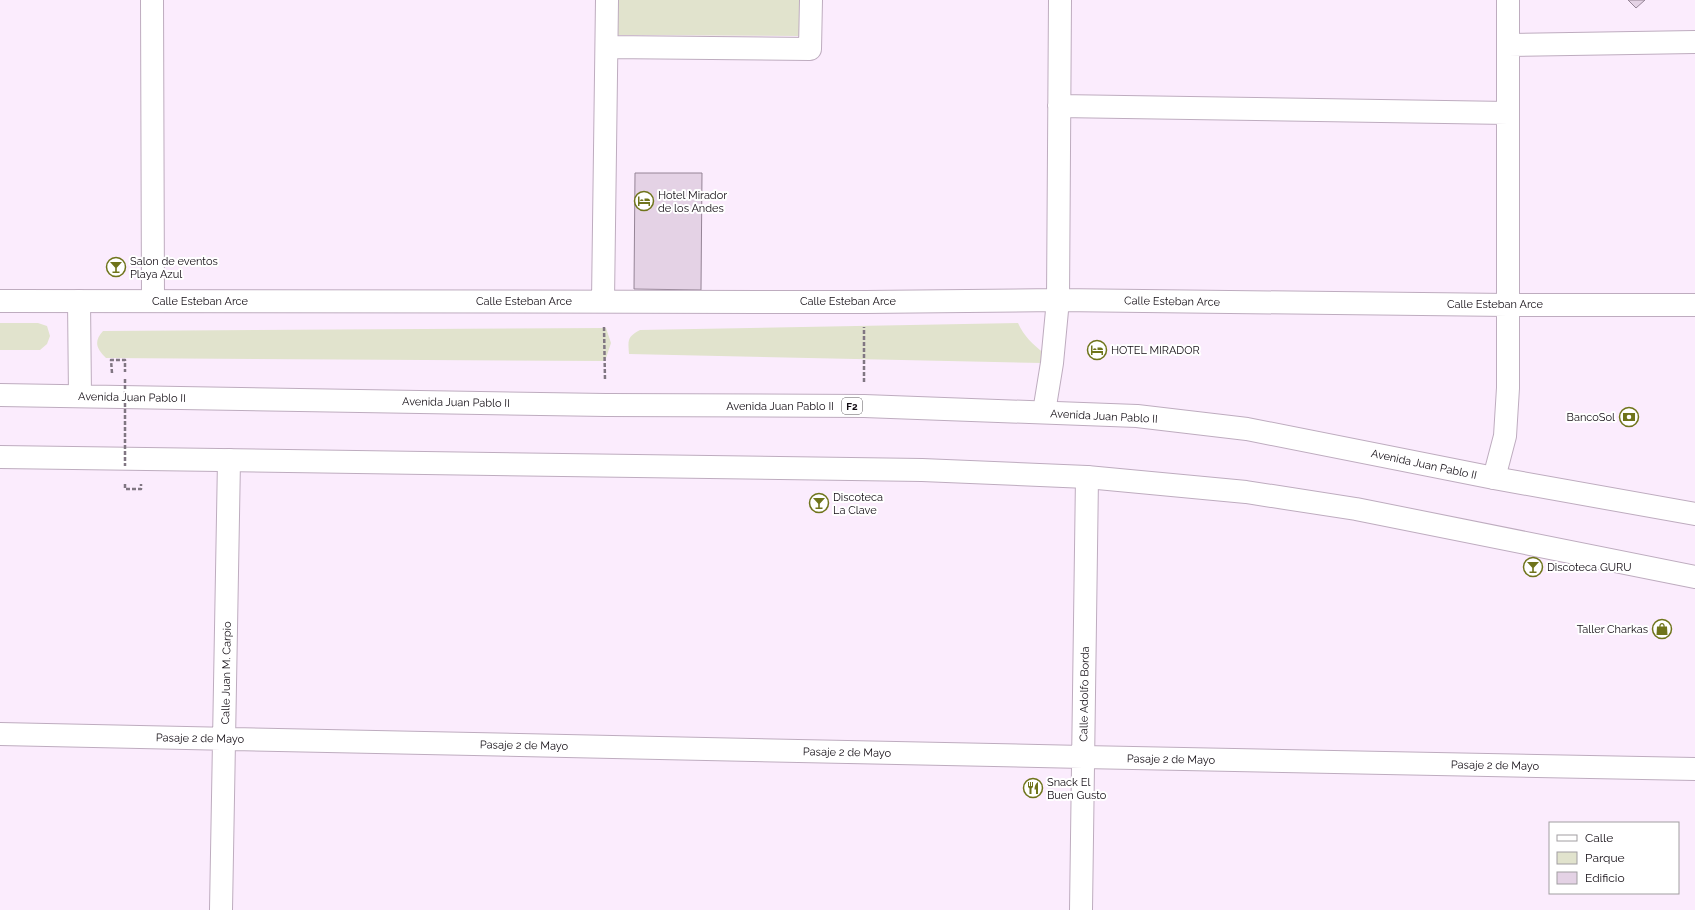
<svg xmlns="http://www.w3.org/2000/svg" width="1695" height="910" font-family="Raleway,sans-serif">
	<rect width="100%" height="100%" fill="#fbecfd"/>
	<path fill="#e1e3cd" d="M617,0H800V36L617,35Z
		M0,323H38L47,326L50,336L47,344L40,350H0Z
		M1018,323C1024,336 1032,344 1044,353L1042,363L629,354C628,340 627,337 640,330Z
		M606,328L611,343L605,361L106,358C97,349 93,342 103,331Z"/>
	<path fill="#e4d2e5" stroke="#958496" d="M1628,0H1645L1636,8Z
		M635,173H702L701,290L634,289Z"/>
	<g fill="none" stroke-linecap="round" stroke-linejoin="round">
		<g stroke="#beacbf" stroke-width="24">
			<path id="minor" d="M152,0L153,301
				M1508,45L1695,42
				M607,47L810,49L811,0
				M1059,106L1508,113
				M0,301L865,302L1058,300L1508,305H1695
				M603,301L607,0
				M1044,412L1052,363L1058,300L1060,0
				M1494,478L1505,436L1508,388V0
				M0,734L1083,757L1695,769
				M221,910L229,460
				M1081,910L1087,477"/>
		</g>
		<g stroke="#beacbf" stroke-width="24">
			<path id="highway" d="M79,301L80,396
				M0,395L606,405L864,406L1137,416L1247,429L1494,478L1695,514
				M0,457L922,470L1087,477L1246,492L1356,509L1695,577"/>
		</g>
		<path stroke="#807682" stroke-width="2.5" stroke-dasharray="4 2" stroke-linecap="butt" d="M604,327L605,380
			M112,373L111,360H125V372
			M864,382V327
			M125,484V489H141V484"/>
		<use href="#minor" stroke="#fff" stroke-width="22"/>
		<use href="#highway" stroke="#fff" stroke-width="22"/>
		<path stroke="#807682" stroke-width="2.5" stroke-dasharray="4 2" stroke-linecap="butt" d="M125,379V466"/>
	</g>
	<defs>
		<g id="hotel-ring" transform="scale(1)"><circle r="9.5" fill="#fff" stroke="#6f741b" stroke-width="1.5"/><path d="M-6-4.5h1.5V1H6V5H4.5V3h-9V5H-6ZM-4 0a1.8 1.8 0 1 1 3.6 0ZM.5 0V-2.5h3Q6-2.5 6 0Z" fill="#6f741b"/></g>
		<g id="bar-ring" transform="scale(1)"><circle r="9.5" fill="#fff" stroke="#6f741b" stroke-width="1.5"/><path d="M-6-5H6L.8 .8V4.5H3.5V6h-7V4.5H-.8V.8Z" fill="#6f741b"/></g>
		<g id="bank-ring" transform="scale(1)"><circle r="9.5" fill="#fff" stroke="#6f741b" stroke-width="1.5"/><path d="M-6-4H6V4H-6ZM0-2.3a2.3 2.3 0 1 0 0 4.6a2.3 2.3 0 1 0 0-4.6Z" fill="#6f741b"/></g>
		<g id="shop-ring" transform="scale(1)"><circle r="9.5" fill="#fff" stroke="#6f741b" stroke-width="1.5"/><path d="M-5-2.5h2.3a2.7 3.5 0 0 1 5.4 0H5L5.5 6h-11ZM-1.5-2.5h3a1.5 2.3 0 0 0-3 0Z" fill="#6f741b"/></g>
		<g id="restaurant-ring" transform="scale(1)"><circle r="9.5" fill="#fff" stroke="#6f741b" stroke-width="1.5"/><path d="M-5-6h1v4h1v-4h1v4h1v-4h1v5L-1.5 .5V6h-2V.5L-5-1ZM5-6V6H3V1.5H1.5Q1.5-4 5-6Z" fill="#6f741b"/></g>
	</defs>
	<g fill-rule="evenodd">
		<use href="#hotel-ring" x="644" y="201"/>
		<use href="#bar-ring" x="116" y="267"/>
		<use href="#hotel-ring" x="1097" y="350"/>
		<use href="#bank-ring" x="1629" y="417"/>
		<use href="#bar-ring" x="819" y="503"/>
		<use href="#bar-ring" x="1533" y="567"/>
		<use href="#shop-ring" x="1662" y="629"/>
		<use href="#restaurant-ring" x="1033" y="788"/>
	</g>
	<g text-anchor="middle" stroke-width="4" stroke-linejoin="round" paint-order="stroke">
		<rect fill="#fff" stroke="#5a565a" stroke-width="1" x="842" y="398" width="20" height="16" rx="3"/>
		<g font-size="10" font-weight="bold" fill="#130d14">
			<text x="852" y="410">F2</text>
		</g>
		<g font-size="11" fill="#130d14" stroke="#fff" text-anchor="start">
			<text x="658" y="199">Hotel Mirador<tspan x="658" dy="13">de los Andes</tspan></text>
			<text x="130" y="265">Salon de eventos<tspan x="130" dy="13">Playa Azul</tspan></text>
			<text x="1111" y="354">HOTEL MIRADOR</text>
			<text x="1615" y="421" text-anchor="end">BancoSol</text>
			<text x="833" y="501">Discoteca<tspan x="833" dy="13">La Clave</tspan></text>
			<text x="1547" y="571">Discoteca GURU</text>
			<text x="1648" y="633" text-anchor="end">Taller Charkas</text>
			<text x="1047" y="786">Snack El<tspan x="1047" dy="13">Buen Gusto</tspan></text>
		</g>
		<g font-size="11" fill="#130d14" stroke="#fff">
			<text x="200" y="305">Calle Esteban Arce</text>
			<text x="524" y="305">Calle Esteban Arce</text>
			<text x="848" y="305">Calle Esteban Arce</text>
			<text transform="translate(1172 301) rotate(1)" y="4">Calle Esteban Arce</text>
			<text x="1495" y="308">Calle Esteban Arce</text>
			<text transform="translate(132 397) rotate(1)" y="4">Avenida Juan Pablo II</text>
			<text transform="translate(456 402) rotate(1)" y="4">Avenida Juan Pablo II</text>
			<text x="780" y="410">Avenida Juan Pablo II</text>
			<text transform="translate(1104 416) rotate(3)" y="4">Avenida Juan Pablo II</text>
			<text transform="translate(1424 464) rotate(12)" y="4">Avenida Juan Pablo II</text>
			<text transform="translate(226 673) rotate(-89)" y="4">Calle Juan M. Carpio</text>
			<text transform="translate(1084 694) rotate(-89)" y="4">Calle Adolfo Borda</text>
			<text transform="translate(200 738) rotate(1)" y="4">Pasaje 2 de Mayo</text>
			<text transform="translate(524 745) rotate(1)" y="4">Pasaje 2 de Mayo</text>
			<text transform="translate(847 752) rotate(1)" y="4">Pasaje 2 de Mayo</text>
			<text transform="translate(1171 759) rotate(1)" y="4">Pasaje 2 de Mayo</text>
			<text transform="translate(1495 765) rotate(1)" y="4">Pasaje 2 de Mayo</text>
		</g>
	</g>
	<rect x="1549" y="822" width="130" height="72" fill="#ffffff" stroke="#a19ea1"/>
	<rect x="1557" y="835" width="20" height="6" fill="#ffffff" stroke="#a19ea1"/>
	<text x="1585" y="842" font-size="12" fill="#130d14">Calle</text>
	<rect x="1557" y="852" width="20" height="12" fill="#e1e3cd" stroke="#a19ea1"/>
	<text x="1585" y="862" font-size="12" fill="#130d14">Parque</text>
	<rect x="1557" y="872" width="20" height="12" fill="#e4d2e5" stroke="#a19ea1"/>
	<text x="1585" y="882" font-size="12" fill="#130d14">Edificio</text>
</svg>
